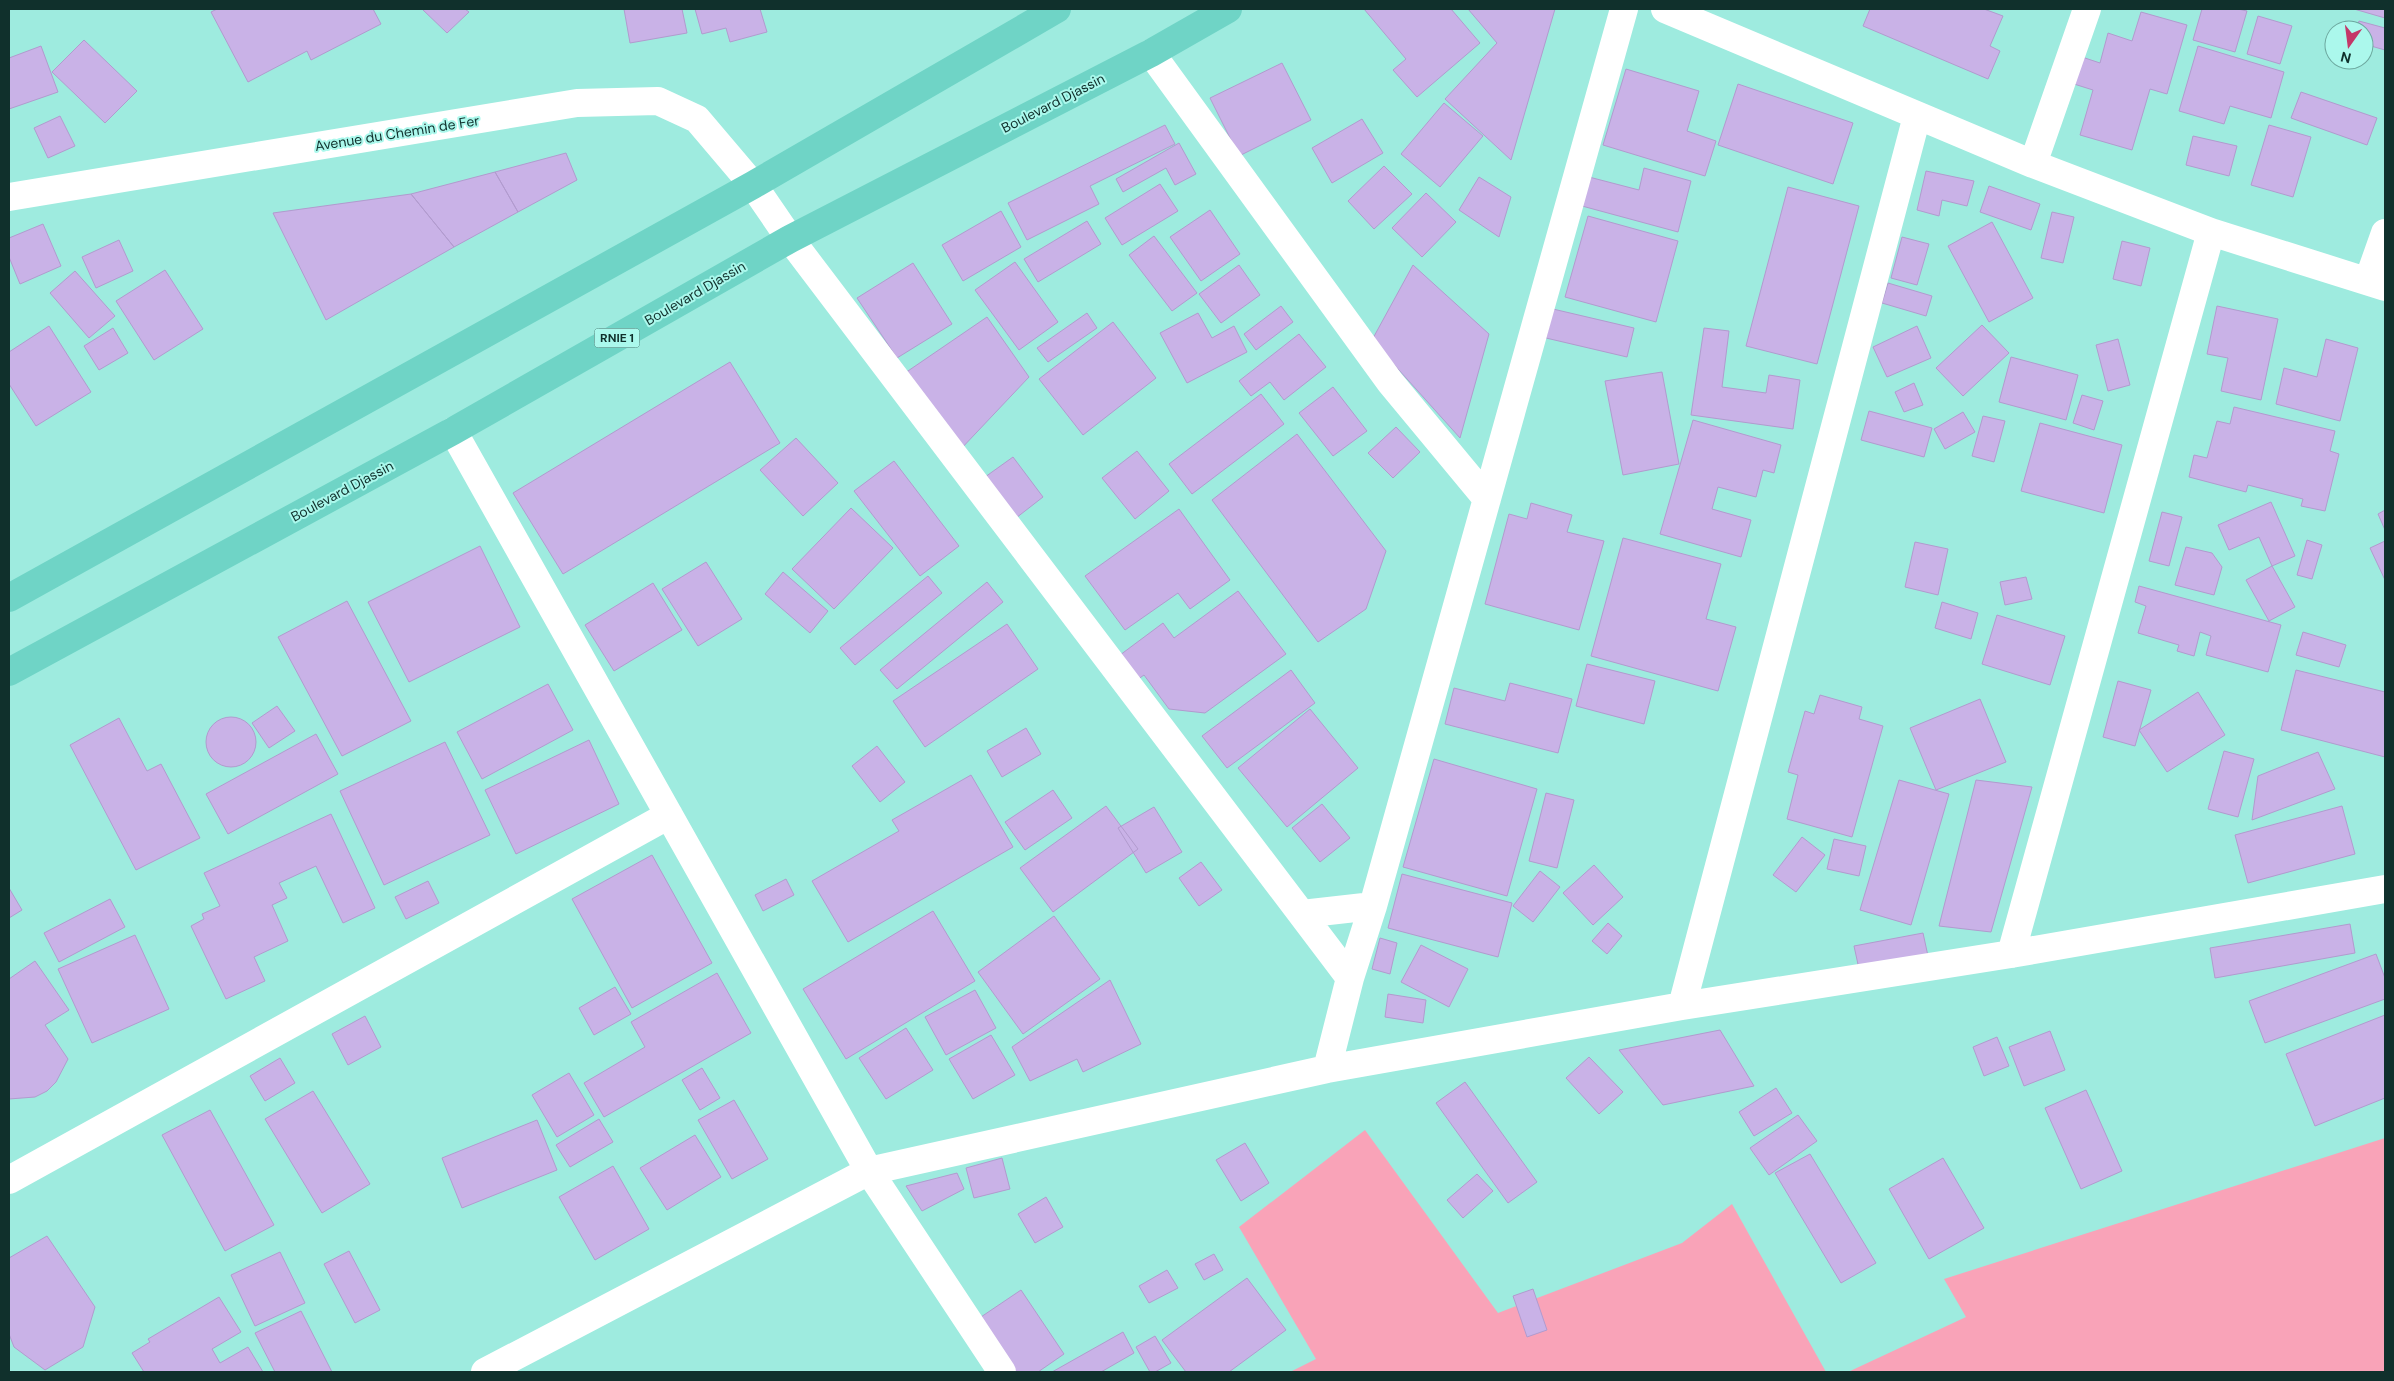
<svg xmlns="http://www.w3.org/2000/svg" width="2394" height="1381" font-family="'DM Sans',sans-serif">
	<rect width="100%" height="100%" fill="#9eebdf"/>
	<path fill="#f9a3b8" d="M1365,1130L1498,1313L1682,1243L1732,1204L1826,1372H1290L1316,1359L1239,1227Z
		M2385,1138V1372H1848L1966,1317L1944,1279Z"/>
	<path fill="#c9b2e7" stroke="#b19bce" d="M217,9H373L381,24L311,60L307,51L248,82L211,12Z
		M422,9H465L469,12L447,33Z
		M624,9H682L687,33L630,43Z
		M695,9H760L767,32L730,42L726,28L702,34Z
		M1364,9H1451L1480,43L1417,97L1393,70L1406,59Z
		M1468,9H1555L1511,160L1445,99L1497,43Z
		M1870,9H1984L2003,16L1990,46L2000,51L1988,79L1863,26Z
		M2202,9H2238L2247,11L2235,52L2193,40Z
		M2354,9H2385V18Z
		M2141,12L2187,25L2167,94L2150,89L2132,150L2080,135L2093,90L2074,84L2082,57L2100,63L2108,33L2132,41Z
		M2258,16L2292,26L2280,64L2247,54Z
		M2359,21L2385,28V50L2364,44V30H2356Z
		M84,40L137,91L105,123L52,72Z
		M41,46L58,92L9,109V58Z
		M2198,46L2284,72L2271,118L2230,106L2224,124L2179,111Z
		M1282,63L1311,120L1239,156L1210,98Z
		M1626,69L1699,91L1687,131L1716,141L1705,176L1603,145Z
		M1738,84L1853,123L1833,184L1718,145Z
		M2301,92L2377,118L2367,145L2291,118Z
		M1444,103L1483,136L1440,187L1401,154Z
		M60,116L75,146L48,158L34,128Z
		M1362,119L1383,153L1332,183L1312,148Z
		M1165,125L1175,144L1090,186L1099,204L1027,240L1008,203Z
		M2269,125L2311,137L2293,197L2251,185Z
		M2193,136L2237,146L2229,176L2186,165Z
		M1179,143L1196,174L1175,185L1166,168L1123,192L1116,179Z
		M566,153L577,180L518,212L495,172Z
		M1384,166L1412,194L1374,229L1348,201Z
		M1644,168L1691,181L1678,232L1582,206L1589,177L1639,190Z
		M1926,171L1974,181L1967,206L1942,200L1939,216L1917,210Z
		M495,172L518,212L454,247L411,194Z
		M1479,177L1511,197L1499,237L1459,210Z
		M1160,184L1178,211L1122,245L1105,218Z
		M1989,186L2040,204L2031,230L1980,212Z
		M1788,187L1859,206L1817,364L1746,346Z
		M1426,193L1456,222L1422,257L1392,228Z
		M411,194L454,247L326,320L273,213Z
		M1210,210L1240,254L1201,281L1170,237Z
		M1001,211L1021,247L963,281L942,245Z
		M2052,212L2074,217L2063,263L2041,258Z
		M1588,216L1678,241L1656,322L1565,297Z
		M1087,221L1101,244L1038,282L1024,259Z
		M1992,222L2033,298L1989,322L1948,246Z
		M43,224L61,266L20,284L9,257V238Z
		M1154,236L1197,293L1172,311L1129,255Z
		M1902,237L1929,244L1917,285L1891,278Z
		M119,240L133,271L96,288L82,257Z
		M2122,241L2150,248L2141,286L2113,279Z
		M1015,262L1058,322L1019,350L975,290Z
		M913,263L952,324L897,358L857,298Z
		M1239,265L1260,295L1221,323L1199,294Z
		M1413,265L1489,334L1460,438L1372,340Z
		M165,270L203,329L154,360L116,301Z
		M75,271L115,316L89,338L50,293Z
		M1888,283L1932,296L1926,316L1882,303Z
		M1281,306L1293,322L1256,350L1244,334Z
		M2217,306L2278,319L2261,400L2221,391L2228,358L2207,354Z
		M1553,309L1634,328L1627,357L1546,338Z
		M1087,313L1097,328L1048,362L1037,348Z
		M1198,313L1212,338L1234,326L1247,352L1187,383L1160,333Z
		M987,317L1029,377L959,451L905,373Z
		M1113,322L1156,378L1083,435L1039,379Z
		M1982,325L2009,353L1963,396L1936,368Z
		M49,326L91,392L36,426L9,384V352Z
		M1917,326L1931,358L1887,377L1873,347Z
		M113,328L128,353L99,370L84,346Z
		M1704,328L1729,331L1722,387L1766,393L1769,375L1800,380L1793,429L1691,415Z
		M1299,334L1326,367L1284,400L1270,382L1251,396L1239,381Z
		M2118,339L2130,385L2108,391L2096,345Z
		M2326,339L2358,348L2340,421L2276,404L2284,368L2317,377Z
		M2011,357L2078,375L2066,420L1999,402Z
		M730,362L780,443L563,574L513,493Z
		M1662,372L1679,464L1623,475L1605,381Z
		M1914,383L1923,405L1904,412L1895,392Z
		M1333,387L1367,431L1333,456L1299,413Z
		M1261,394L1284,424L1192,494L1169,464Z
		M2082,395L2103,401L2094,430L2073,423Z
		M2234,407L2335,431L2330,451L2339,454L2325,511L2301,506L2303,499L2248,485L2246,492L2189,477L2194,455L2207,458L2217,421L2230,424Z
		M1869,411L1932,428L1924,457L1861,440Z
		M1963,412L1975,432L1945,449L1934,429Z
		M1983,416L2005,421L1994,462L1972,456Z
		M1693,420L1781,445L1774,473L1763,470L1756,497L1718,487L1712,509L1751,520L1741,557L1660,534Z
		M2040,423L2122,445L2104,513L2021,491Z
		M1396,427L1420,452L1393,478L1368,453Z
		M1297,434L1386,551L1366,609L1318,642L1212,500Z
		M796,438L838,483L803,516L760,470Z
		M1137,451L1169,491L1135,519L1102,478Z
		M1013,457L1043,497L1016,518L985,477Z
		M894,461L959,546L920,576L854,491Z
		M2271,502L2295,556L2272,566L2259,537L2229,550L2218,525Z
		M1531,503L1572,515L1567,532L1604,541L1579,630L1485,604L1509,514L1527,519Z
		M851,508L893,548L834,609L792,569Z
		M1179,509L1230,580L1190,609L1178,593L1125,630L1085,576Z
		M2385,510V530L2378,514Z
		M2162,512L2182,517L2169,566L2149,561Z
		M1623,538L1721,564L1706,619L1736,627L1718,691L1591,656Z
		M2307,540L2322,545L2312,579L2297,575Z
		M2385,541V580L2370,548Z
		M1915,542L1948,549L1938,595L1905,587Z
		M480,546L520,627L409,682L368,602Z
		M2186,547L2212,553L2222,567L2214,595L2175,585Z
		M706,562L742,619L698,646L662,589Z
		M2272,566L2295,607L2269,621L2246,580Z
		M783,572L828,611L810,633L765,594Z
		M928,576L942,593L855,665L840,648Z
		M2026,577L2032,599L2005,605L2000,582Z
		M987,582L1003,602L897,689L880,670Z
		M653,583L682,630L614,671L585,625Z
		M2139,586L2281,625L2268,672L2206,655L2211,636L2200,632L2194,656L2177,651L2179,645L2138,633L2146,606L2135,602Z
		M1238,591L1286,654L1205,713L1169,709L1144,675L1134,682L1116,658L1163,623L1174,638Z
		M347,601L411,721L342,756L278,637Z
		M1942,602L1978,613L1971,639L1935,628Z
		M1997,615L2065,636L2050,685L1982,664Z
		M1007,624L1038,669L925,747L893,701Z
		M2303,632L2346,645L2339,667L2296,655Z
		M1587,664L1655,681L1644,724L1576,706Z
		M1291,670L1315,703L1227,768L1202,736Z
		M2296,670L2385,692V757L2281,730Z
		M2118,681L2151,690L2135,746L2103,737Z
		M1510,683L1572,699L1558,753L1445,724L1454,688L1505,701Z
		M548,684L573,730L482,779L457,732Z
		M2198,692L2225,735L2167,772L2139,730Z
		M1820,695L1862,707L1859,719L1883,726L1852,837L1787,819L1798,775L1788,772L1805,711L1814,714Z
		M1980,699L2006,762L1936,790L1910,728Z
		M277,706L295,731L269,748L252,723Z
		M1310,709L1358,768L1287,827L1238,768Z
		M206 742a25 25 0 1 1 50 0a25 25 0 1 1-50 0Z
		M119,718L147,771L161,764L200,838L136,870L70,745Z
		M1026,728L1041,754L1002,777L987,751Z
		M316,734L338,774L228,834L206,794Z
		M589,740L619,804L516,854L485,790Z
		M445,742L490,835L384,885L340,791Z
		M877,746L905,782L880,802L852,766Z
		M2224,751L2254,759L2238,817L2208,809Z
		M2318,752L2335,789L2252,820L2258,776Z
		M1434,759L1537,789L1507,896L1403,867Z
		M971,775L1013,847L848,942L812,881L899,831L892,820Z
		M1899,780L1949,794L1911,925L1860,910Z
		M1976,780L2032,787L1991,932L1939,926Z
		M1053,790L1072,818L1025,850L1005,822Z
		M1546,793L1574,800L1557,868L1529,861Z
		M1322,804L1350,838L1320,862L1292,828Z
		M1106,806L1138,849L1053,912L1020,868Z
		M2342,806L2355,854L2248,883L2235,835Z
		M1154,807L1182,852L1146,873L1118,828Z
		M331,814L375,908L343,923L316,866L279,883L287,898L272,905L288,941L254,957L265,981L226,999L191,926L204,919L202,914L220,906L204,873Z
		M1802,837L1825,855L1796,892L1773,875Z
		M1834,839L1866,846L1859,876L1827,869Z
		M652,855L712,963L632,1008L572,899Z
		M1201,862L1222,890L1199,906L1179,878Z
		M1594,865L1623,897L1593,925L1563,893Z
		M1540,871L1560,887L1533,922L1513,906Z
		M1402,874L1512,903L1498,957L1388,928Z
		M786,879L794,895L763,911L755,895Z
		M428,881L439,903L406,919L395,897Z
		M9,888L22,910L9,918Z
		M110,899L125,927L59,962L44,933Z
		M933,911L975,981L846,1059L803,989Z
		M1054,916L1100,979L1023,1034L978,972Z
		M1608,923L1622,936L1607,954L1592,941Z
		M2350,924L2355,953L2215,978L2210,948Z
		M1923,933L1928,956L1859,969L1854,946Z
		M135,935L169,1009L92,1043L58,969Z
		M1380,938L1397,943L1390,974L1372,969Z
		M1421,945L1468,969L1449,1007L1401,982Z
		M2376,954L2385,978V999L2265,1043L2249,1001Z
		M35,961L69,1010L45,1025L68,1059L56,1082L47,1091L35,1097L9,1099V979Z
		M717,973L751,1033L604,1117L584,1083L645,1047L631,1022Z
		M1110,980L1141,1044L1083,1072L1077,1059L1030,1081L1012,1047Z
		M615,987L631,1014L594,1035L579,1008Z
		M975,990L996,1028L946,1055L925,1017Z
		M1388,994L1426,1000L1423,1023L1385,1017Z
		M2385,1015V1098L2315,1126L2286,1054Z
		M365,1016L381,1047L348,1065L332,1034Z
		M906,1028L933,1070L886,1099L859,1058Z
		M1720,1030L1754,1086L1663,1105L1619,1050Z
		M2050,1031L2065,1070L2024,1086L2009,1047Z
		M991,1035L1015,1075L973,1099L949,1059Z
		M1997,1037L2009,1066L1984,1076L1973,1047Z
		M1589,1057L1623,1092L1599,1114L1566,1078Z
		M280,1058L295,1083L265,1101L250,1076Z
		M702,1068L720,1098L700,1110L682,1080Z
		M569,1073L594,1115L557,1137L532,1095Z
		M1465,1082L1537,1182L1508,1203L1436,1103Z
		M1776,1088L1792,1113L1754,1136L1739,1112Z
		M2086,1090L2122,1171L2081,1189L2045,1108Z
		M313,1091L370,1184L322,1213L265,1119Z
		M734,1100L768,1159L732,1179L698,1120Z
		M210,1110L274,1225L225,1251L162,1135Z
		M1798,1115L1817,1141L1769,1175L1750,1148Z
		M599,1119L613,1142L570,1167L556,1145Z
		M537,1120L557,1170L462,1208L442,1158Z
		M695,1135L721,1177L667,1210L640,1168Z
		M1245,1143L1269,1183L1241,1201L1216,1160Z
		M1810,1154L1876,1263L1841,1283L1775,1173Z
		M1002,1158L1010,1189L974,1198L966,1168Z
		M1943,1158L1984,1228L1929,1259L1889,1189Z
		M613,1166L649,1229L595,1260L559,1197Z
		M957,1173L964,1189L922,1211L906,1186Z
		M1477,1174L1493,1191L1463,1218L1447,1200Z
		M1046,1197L1063,1227L1035,1243L1018,1214Z
		M47,1236L95,1307L83,1347L45,1370L14,1347L9,1334V1258Z
		M349,1251L380,1310L355,1323L324,1264Z
		M280,1252L305,1303L255,1326L231,1275Z
		M1214,1254L1223,1270L1204,1280L1195,1264Z
		M1167,1270L1178,1288L1149,1303L1139,1286Z
		M1247,1278L1286,1330L1229,1372H1186L1162,1340Z
		M1533,1289L1547,1330L1527,1337L1513,1296Z
		M1021,1290L1064,1354L1038,1372H1006L972,1323Z
		M219,1297L241,1332L212,1349L220,1363L248,1347L263,1372H144L132,1353L150,1342L148,1339Z
		M301,1311L332,1372H275L255,1333Z
		M1123,1332L1134,1353L1101,1372H1052Z
		M1155,1336L1171,1363L1155,1372H1150L1136,1347Z"/>
	<g fill="none" stroke-linecap="round" stroke-linejoin="round">
		<path stroke="#fff" stroke-width="28" d="M1665,9L2033,164L2211,232L2385,287
			M1151,53L1390,382L1487,499
			M2033,164L2087,9
			M790,239L1350,978
			M2368,281L2385,233
			M453,431L869,1171L1002,1372
			M1302,914L1373,906
			M2011,954L2211,232
			M1682,1006L1917,116
			M1327,1069L1350,978L1373,906L1624,9
			M9,1180L669,815
			M485,1372L869,1171L1327,1069L1682,1006L2011,954L2385,889"/>
		<path stroke="#fff" stroke-width="28" d="M9,197L577,103L658,101L697,119L753,185L790,239"/>
		<path stroke="#6fd4c6" stroke-width="28" d="M9,598L753,185L1057,9
			M9,672L453,431L790,239L1151,53L1228,9"/>
	</g>
	<g text-anchor="middle" stroke-width="4" stroke-linejoin="round" paint-order="stroke">
		<rect fill="#abf8ec" stroke="#3e6c66" stroke-width="1" x="594.5" y="328.5" width="45" height="19" rx="4"/>
		<g font-size="12" font-weight="bold" fill="#10302c">
			<text x="617" y="342">RNIE 1</text>
		</g>
		<g font-size="14" fill="#10302c" stroke="#abf8ec">
			<text transform="translate(1053 103) rotate(-27)" y="5">Boulevard Djassin</text>
			<text transform="translate(397 133) rotate(-9)" y="5">Avenue du Chemin de Fer</text>
			<text transform="translate(695 293) rotate(-30)" y="5">Boulevard Djassin</text>
			<text transform="translate(342 491) rotate(-28)" y="5">Boulevard Djassin</text>
		</g>
	</g>
	<rect width="2394" height="1381" fill="none" stroke="#10302c" stroke-width="20"/>
	<g transform="translate(2349 45) rotate(194)"><circle r="24" fill="#abf8ec" stroke="#6da89f"/>
	<path d="M0-4L9 19L0 12L-9 19Z" fill="#c43768"/>
	<text y="-8" font-size="14" font-weight="bold" text-anchor="middle" fill="#10302c">N</text>
	</g>
</svg>
